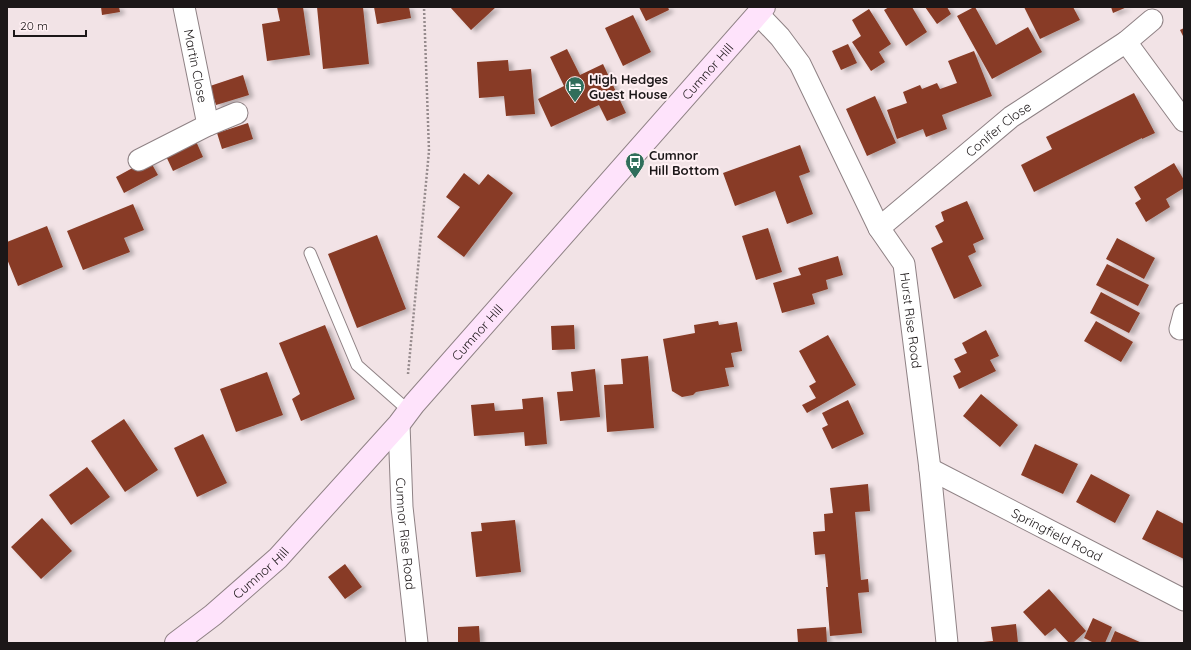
<svg xmlns="http://www.w3.org/2000/svg" width="1191" height="650" font-family="Quicksand,sans-serif">
	<defs>
		<filter id="shadow"><feDropShadow dx="4.5" dy="2.5" stdDeviation="2" flood-color="#0004"/></filter>
	</defs>
	<rect width="100%" height="100%" fill="#f2e3e6"/>
	<path fill="#883b25" filter="url(#shadow)" d="M101,7H119L120,12L102,15Z
		M277,7H303L310,55L267,61L262,24L280,21Z
		M317,7H363L369,64L323,69Z
		M374,7H409L411,18L377,24Z
		M450,7H496L471,30Z
		M639,7H668L669,10L646,21Z
		M889,7H912L927,32L906,46L884,10Z
		M925,7H947L951,14L937,24Z
		M974,7H975L996,45L1028,27L1042,52L992,79L957,16Z
		M1024,7H1073L1080,20L1040,39Z
		M1111,7H1127L1113,13Z
		M869,9L891,44L879,52L885,62L871,71L852,42L861,36L852,20Z
		M633,15L651,52L623,66L605,28Z
		M1184,28V38L1180,30Z
		M848,44L857,63L841,70L832,51Z
		M567,49L580,75L603,64L626,113L607,121L599,105L551,127L538,99L564,86L550,57Z
		M974,51L992,96L942,115L947,129L926,137L923,129L897,139L887,110L907,103L903,92L920,85L922,89L937,83L940,89L957,83L948,61Z
		M508,60L509,71L531,69L535,114L506,116L504,96L479,98L477,62Z
		M243,75L249,95L216,105L210,86Z
		M1134,93L1155,133L1142,139V138L1034,192L1021,165L1052,149L1046,137Z
		M875,96L896,143L867,156L846,109Z
		M248,123L253,139L222,149L217,133Z
		M195,139L203,157L173,171L165,154Z
		M800,145L810,172L799,176L813,214L787,224L775,191L735,206L723,173Z
		M149,159L158,175L124,193L116,177Z
		M1174,163L1184,180V188L1166,199L1170,207L1146,222L1135,203L1141,199L1134,187Z
		M464,173L479,185L488,174L513,193L464,257L437,237L460,207L446,197Z
		M967,201L984,239L973,244L976,252L968,256L982,286L954,299L931,248L943,242L935,226L944,221L941,212Z
		M133,204L144,230L124,238L130,252L83,270L67,231Z
		M47,226L63,267L18,286L7,259V242Z
		M768,228L782,272L756,280L742,236Z
		M377,235L406,309L357,328L328,254Z
		M1117,238L1155,258L1144,279L1106,259Z
		M838,256L843,275L826,280L828,289L812,294L815,304L782,313L773,283L801,275L798,268Z
		M1107,264L1149,285L1138,306L1096,285Z
		M1101,292L1140,313L1129,333L1090,313Z
		M718,321L719,325L737,322L742,351L731,353L734,367L725,368L729,386L696,392L693,395L682,397L672,391L663,339L695,333L694,325Z
		M1096,321L1133,342L1121,362L1084,341Z
		M325,325L355,399L301,421L292,399L300,394L279,343Z
		M574,325L575,349L552,350L551,326Z
		M986,330L999,356L990,360L996,371L959,389L953,376L961,372L954,359L967,353L962,343Z
		M828,335L856,385L807,413L802,405L816,398L809,386L816,382L799,351Z
		M648,356L654,428L607,432L604,385L623,384L621,359Z
		M595,369L600,417L560,421L557,392L573,391L571,372Z
		M267,372L283,415L236,432L220,389Z
		M981,394L1018,425L1000,447L963,416Z
		M543,397L547,444L525,446L524,432L474,436L471,405L494,403L495,411L523,409L522,399Z
		M848,400L864,434L832,449L822,428L828,425L822,413Z
		M124,419L158,470L125,492L91,441Z
		M203,434L227,483L197,497L174,448Z
		M1035,444L1078,464L1063,494L1021,475Z
		M87,467L110,497L71,525L49,495Z
		M1091,474L1130,495L1115,523L1076,502Z
		M868,484L870,511L855,512L861,580L868,579L869,592L858,593L862,633L830,636L826,587H828L825,554L815,555L813,532L825,531L824,514L833,513L830,488Z
		M1157,510L1184,524V559L1142,539Z
		M42,518L72,551L41,579L11,547Z
		M515,520L521,572L476,577L471,532L482,531L481,523Z
		M345,564L362,587L345,599L328,577Z
		M1049,589L1086,631L1073,643H1069L1055,628L1045,636L1023,612Z
		M1093,618L1112,627L1105,643H1094L1084,638Z
		M1016,624L1018,643H984L983,642L993,641L991,627Z
		M479,626L480,643H458V627Z
		M826,627L827,643H798L797,629Z
		M1115,631L1142,643H1110Z"/>
	<g fill="none" stroke-linecap="round" stroke-linejoin="round">
		<g stroke="#8f8285" stroke-width="13">
			<path id="lane" d="M310,253L357,365L409,411"/>
		</g>
		<g stroke="#8f8285" stroke-width="23">
			<g id="street">
				<path id="s1" d="M184,7L208,125"/>
				<path id="s2" d="M758,14L780,37L800,64L879,228L904,264L930,469L947,643"/>
				<path d="M1126,42L1184,121"/>
				<path d="M139,160L208,125L237,113"/>
				<path id="s3" d="M879,228L1011,117L1126,42L1152,20"/>
				<path d="M1180,329L1184,314"/>
				<path id="s4" d="M399,424L402,507L417,643"/>
				<path id="s5" d="M930,469L1184,600"/>
			</g>
		</g>
		<g stroke="#8f8285" stroke-width="24">
			<g id="secondary">
				<path id="s6" d="M176,643L213,615L278,558L399,424L414,404L764,7"/>
			</g>
		</g>
		<path stroke="#968b8d" stroke-width="2.5" stroke-dasharray="2 2" stroke-linecap="butt" d="M408,374L429,151L424,7"/>
		<use href="#lane" stroke="#fff" stroke-width="11"/>
		<use href="#street" stroke="#fff" stroke-width="21"/>
		<use href="#secondary" stroke="#fee3fb" stroke-width="22"/>
	</g>
	<defs>
		<g id="hotel-pin" transform="scale(1)"><path d="M0 17L-7.5 6A9.5 9.5 0 1 1 7.5 6Z" fill="#306e5b" stroke="#fff0f3"/><path d="M-6-4.5h1.5V1H6V5H4.5V3h-9V5H-6ZM-4 0a1.8 1.8 0 1 1 3.6 0ZM.5 0V-2.5h3Q6-2.5 6 0Z" fill="#fff"/></g>
		<g id="bus-pin" transform="scale(1)"><path d="M0 17L-7.5 6A9.5 9.5 0 1 1 7.5 6Z" fill="#306e5b" stroke="#fff0f3"/><path d="M-5-6H5V4H4V6H2V4H-2V6H-4V4H-5ZM-3.5-4V0h7V-4ZM-3.5 1.2v1.5H-2V1.2ZM2 1.2v1.5H3.5V1.2Z" fill="#fff"/></g>
	</defs>
	<g fill-rule="evenodd">
		<use href="#hotel-pin" x="575" y="86"/>
		<use href="#bus-pin" x="635" y="162"/>
	</g>
	<g text-anchor="middle" stroke-width="4" stroke-linejoin="round" paint-order="stroke">
		<g font-size="13" fill="#1c1718" stroke="#fff0f3">
			<text dy="5" stroke="none"><textPath href="#s1" startOffset="60">Martin Close</textPath></text>
			<text dy="5" stroke="none"><textPath href="#s6" startOffset="782">Cumnor Hill</textPath></text>
			<text dy="5" stroke="none"><textPath href="#s3" startOffset="155">Conifer Close</textPath></text>
			<text dy="5" stroke="none"><textPath href="#s2" startOffset="348">Hurst Rise Road</textPath></text>
			<text dy="5" stroke="none"><textPath href="#s6" startOffset="434">Cumnor Hill</textPath></text>
			<text dy="5" stroke="none"><textPath href="#s4" startOffset="110">Cumnor Rise Road</textPath></text>
			<text dy="5" stroke="none"><textPath href="#s5" startOffset="143">Springfield Road</textPath></text>
			<text dy="5" stroke="none"><textPath href="#s6" startOffset="110">Cumnor Hill</textPath></text>
		</g>
		<g font-size="13" font-weight="bold" fill="#1c1718" stroke="#fff0f3" text-anchor="start">
			<text x="589" y="84">High Hedges<tspan x="589" dy="15">Guest House</tspan></text>
			<text x="649" y="160">Cumnor<tspan x="649" dy="15">Hill Bottom</tspan></text>
		</g>
	</g>
	<rect width="1191" height="650" fill="none" stroke="#1c1718" stroke-width="16"/>
	<path d="M14 30v6h72v-6" fill="none" stroke="#1c1718" stroke-width="2"/>
	<text x="20" y="30" font-size="12" fill="#1c1718" stroke="#fff0f3" stroke-width="3" paint-order="stroke">20 m</text>
</svg>
